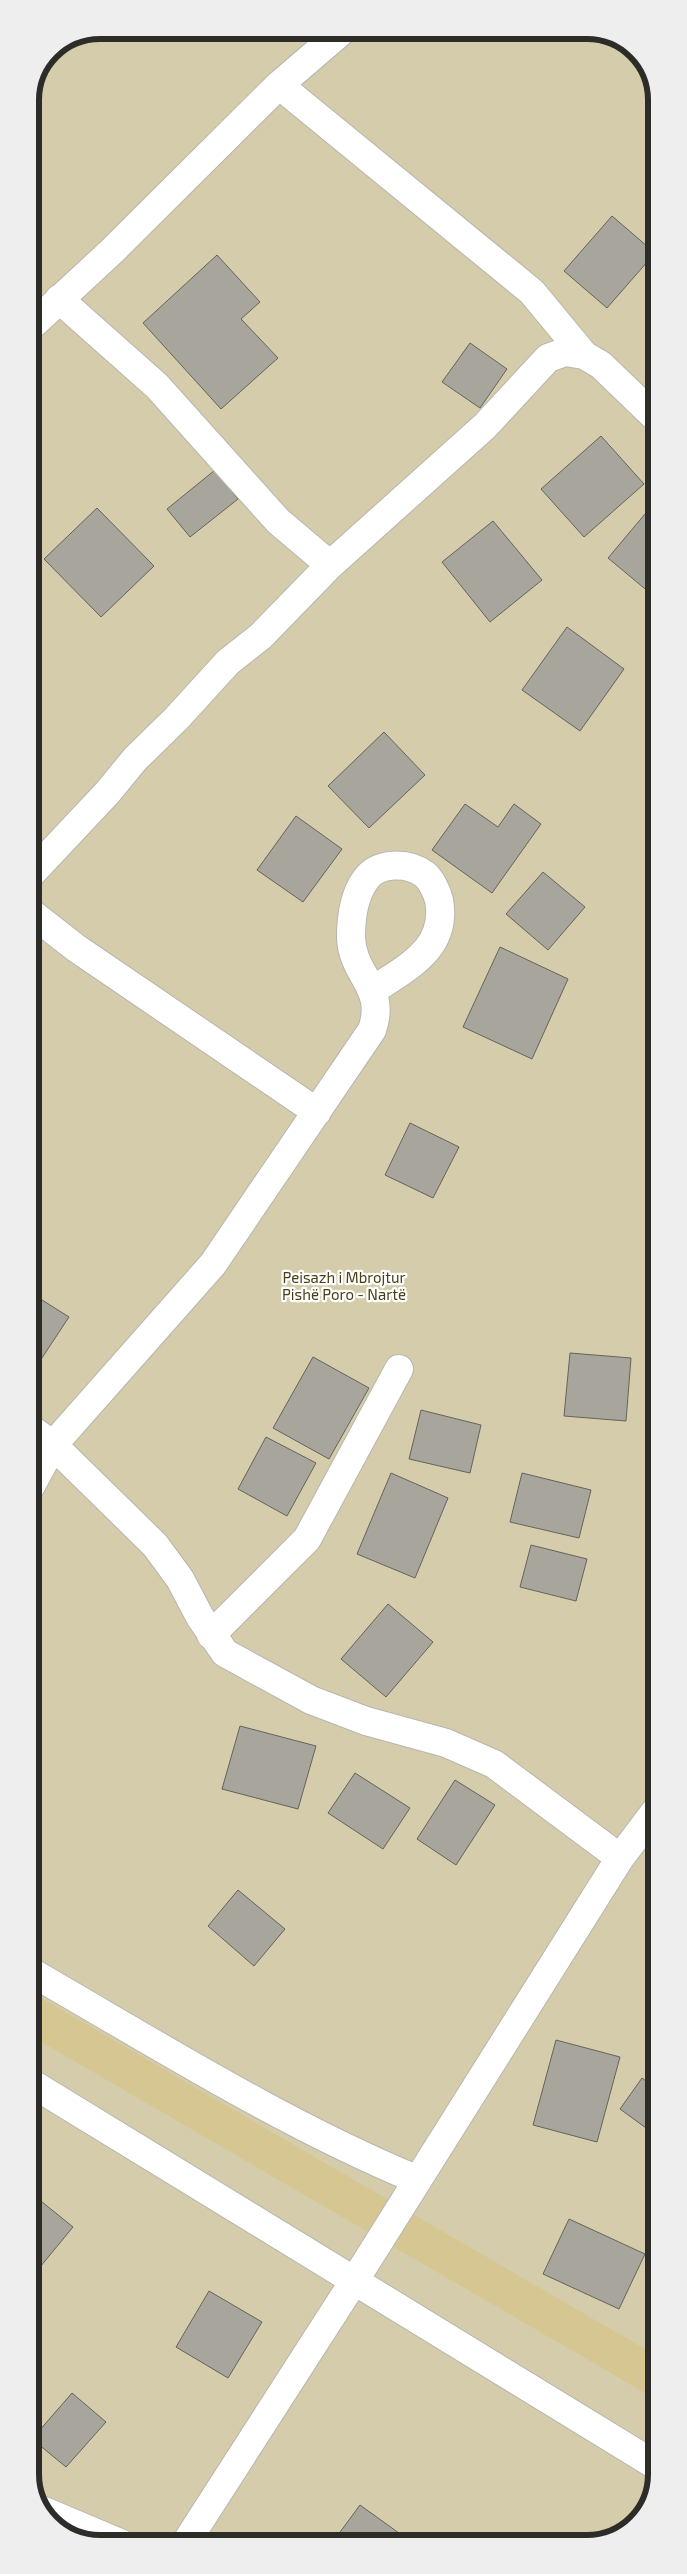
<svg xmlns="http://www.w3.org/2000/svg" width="687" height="2574" font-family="'Exo 2',sans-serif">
	<rect width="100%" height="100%" fill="#e7e4db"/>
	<path fill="#d5ccab" d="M100,30L596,31L633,47L656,86L657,2475L642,2517L601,2543L95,2544L54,2527L31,2488L30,99L51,50Z"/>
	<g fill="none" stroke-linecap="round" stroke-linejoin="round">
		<path stroke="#d6c792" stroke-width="38" d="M31,2014L657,2378"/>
	</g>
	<path fill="#a8a59d" stroke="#65635b" d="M612,216L655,253L607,308L564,271Z
		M217,255L260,302L241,319L278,358L221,409L143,323Z
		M470,343L507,369L480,408L442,382Z
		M601,436L644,484L584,537L541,489Z
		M215,470L238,499L190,537L167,509Z
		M656,501V598L608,558Z
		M97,508L154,566L101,617L44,559Z
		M493,521L542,580L490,622L442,562Z
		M567,627L624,669L580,731L522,690Z
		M384,732L425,775L369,828L328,786Z
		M465,804L498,827L514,804L541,824L492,893L432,850Z
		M296,816L342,849L303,902L257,870Z
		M543,872L585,907L548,950L506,914Z
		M500,947L568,979L532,1059L463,1027Z
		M410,1123L459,1147L433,1198L385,1175Z
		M31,1293L69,1317L32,1373L31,1372Z
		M570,1353L631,1358L626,1421L564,1416Z
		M313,1357L369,1388L329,1459L273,1428Z
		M421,1410L481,1425L470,1473L409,1459Z
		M266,1437L316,1463L287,1516L238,1489Z
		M391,1473L448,1498L415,1578L357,1554Z
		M522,1473L591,1490L579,1538L510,1522Z
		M531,1545L587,1559L576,1601L520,1587Z
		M388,1604L433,1642L386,1697L341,1659Z
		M240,1726L316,1746L298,1809L222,1789Z
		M355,1773L410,1808L383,1849L328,1813Z
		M455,1780L495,1805L456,1865L417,1839Z
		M238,1890L285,1929L254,1966L208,1926Z
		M556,2040L620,2057L597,2142L533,2125Z
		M642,2078L657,2089V2136L620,2109Z
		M31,2193L73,2227L31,2278Z
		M569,2219L645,2254L619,2309L543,2274Z
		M209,2291L262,2322L228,2378L176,2347Z
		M72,2393L106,2422L66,2467L32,2439Z
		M360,2505L410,2541L409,2543H332Z"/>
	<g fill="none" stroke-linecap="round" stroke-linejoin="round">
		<g stroke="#b8b6ad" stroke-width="30">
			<path id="minor" d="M279,85L532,292L584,355
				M59,299L157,386L278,521L330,565
				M30,327L112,251L279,85L343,30
				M30,875L108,792L135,759L176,719L228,662L261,636L330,565L485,426L548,358L565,352L584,355L601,365L656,418
				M30,912L76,948L317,1112
				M31,1429L53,1445L155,1545L180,1579L200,1617L225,1653L311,1700L366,1721L446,1743L494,1764L620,1858
				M31,1486L53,1445L213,1264L372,1030C387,987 352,976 351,937C351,918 354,895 366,879C378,862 408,862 424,874C431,879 437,892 439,900C448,949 407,967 372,991
				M211,1635L307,1539L399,1369
				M31,1972C158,2045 283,2124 418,2180
				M31,2083L657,2466
				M44,2511L122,2544
				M185,2544L365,2264L620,1858L657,1809"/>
		</g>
		<use href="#minor" stroke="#fff" stroke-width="28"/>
	</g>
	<g text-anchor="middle" stroke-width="4.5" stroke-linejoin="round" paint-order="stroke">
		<g font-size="15" fill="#493e14" stroke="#fff">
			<text x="344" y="1283">Peisazh i Mbrojtur<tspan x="344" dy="17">Pishë Poro - Nartë</tspan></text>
		</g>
	</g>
	<path d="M0 0H687V2574H0ZM100 39H587A61 61 0 0 1 648 100V2474A61 61 0 0 1 587 2535H100A61 61 0 0 1 39 2474V100A61 61 0 0 1 100 39Z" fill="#eee" fill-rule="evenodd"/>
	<path fill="none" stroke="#2d2c29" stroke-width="6" d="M100 39H587A61 61 0 0 1 648 100V2474A61 61 0 0 1 587 2535H100A61 61 0 0 1 39 2474V100A61 61 0 0 1 100 39Z"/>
</svg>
